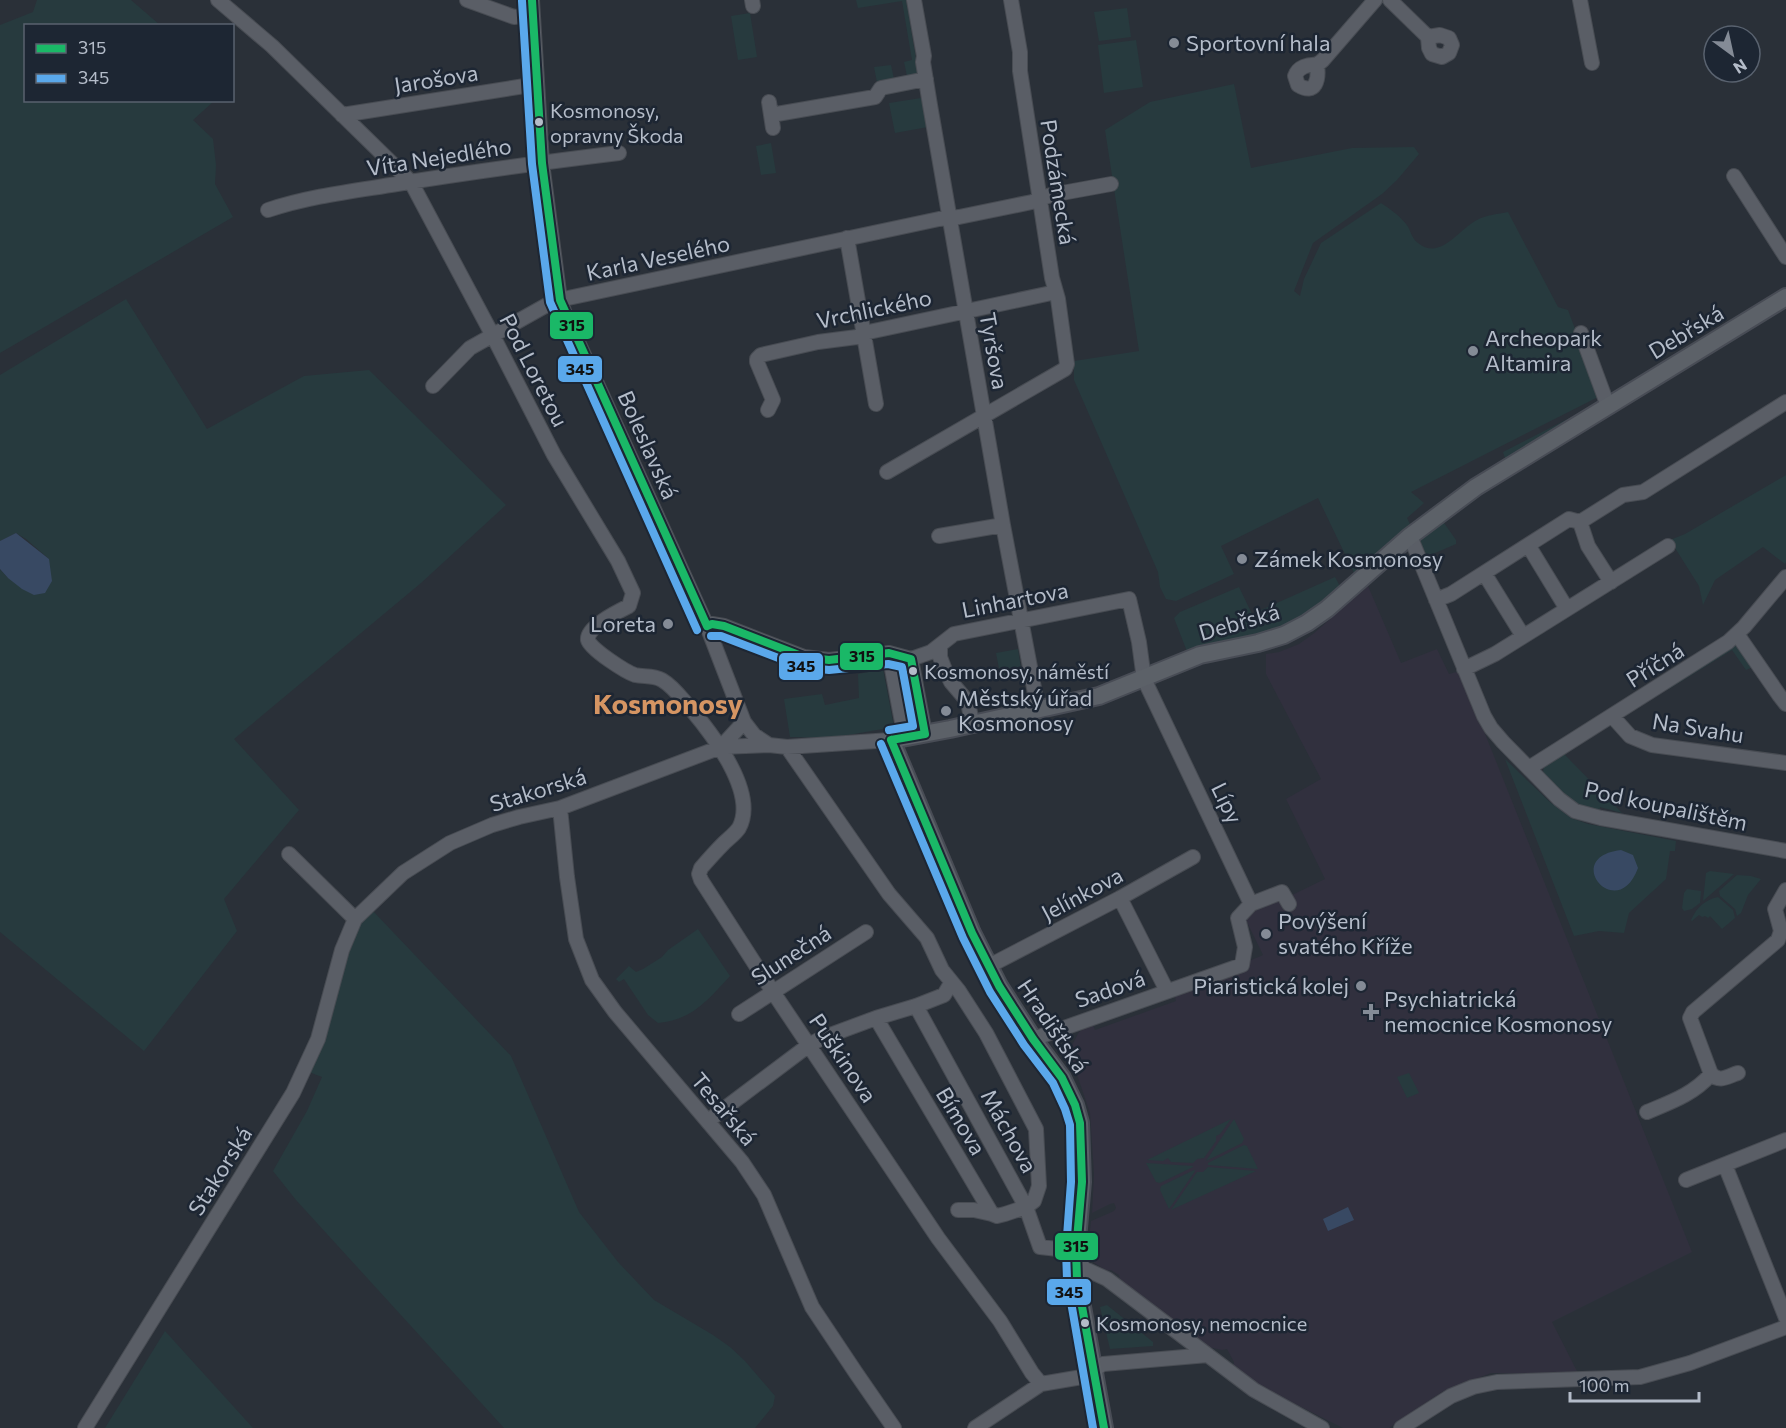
<svg xmlns="http://www.w3.org/2000/svg" width="1786" height="1428" font-family="Commissioner,sans-serif">
	<rect width="100%" height="100%" fill="#2a3038"/>
	<path fill="#31303e" d="M1368,586L1401,663L1437,649L1449,674L1460,671L1692,1252L1552,1322L1579,1375L1491,1373L1442,1392L1389,1428H1343L1253,1383L1233,1367L1234,1362L1227,1349L1222,1350L1208,1347L1120,1281L1119,1275L1111,1270L1107,1271L1087,1258L1091,1221L1114,1211L1116,1208L1114,1203L1110,1204L1092,1213L1094,1174L1090,1113L1073,1063L1071,1047L1079,1032L1092,1023L1095,1030L1176,1001L1174,993L1263,955L1244,916L1277,900L1290,896L1325,879L1286,799L1321,779L1266,674V654L1279,652L1299,644L1313,634Z"/>
	<path fill="#273a3e" d="M37,0H131L160,25L26,26V100L214,101L193,120L213,139L216,165L215,184L233,217L0,353V25L33,12Z
		M856,0H906L918,71L917,74L907,76L904,62L912,60L902,1L858,8Z
		M1127,8L1131,37L1099,41L1094,12Z
		M750,13L757,57L738,60L731,16Z
		M1136,40L1143,87L1104,93L1098,45Z
		M891,65L894,79L877,82L874,67Z
		M1234,84L1251,168L1352,148L1414,147L1419,154L1397,180L1382,194L1313,243L1294,291L1300,296L1304,279L1321,243L1381,203C1390,209 1399,215 1406,224C1411,230 1411,238 1418,243C1440,261 1458,230 1477,220C1486,215 1498,214 1508,212L1558,307L1568,310L1600,396L1411,492L1424,503L1407,518L1410,524L1355,575L1318,498L1221,546L1234,574L1176,601L1166,599L1160,587L1158,572L1074,380V361L1139,351L1105,130L1150,102Z
		M921,98L928,127L895,133L889,103Z
		M771,143L776,173L761,175L756,146Z
		M126,299L207,429L304,376L369,370L506,505L421,583L234,739L299,810L224,899L237,931L144,1051L0,932V569L8,578L49,559L26,539L16,533L0,541V375Z
		M1595,405L1561,428L1505,458L1503,452Z
		M1786,475V562L1785,564L1763,547L1715,580L1703,605L1699,586L1670,540L1685,534Z
		M1442,520L1456,540V544L1426,557L1421,543V538Z
		M1335,577L1341,588L1317,610L1287,627L1239,638L1188,654L1174,618L1180,612L1239,587L1252,614Z
		M1738,643L1753,667L1746,670L1732,650L1669,689V686L1732,644L1734,646Z
		M1018,649L1022,675L1001,679L996,653Z
		M883,669L894,727L831,738L790,737L784,699L822,694L825,705L859,698L858,674Z
		M1563,752L1567,753L1565,755L1622,813L1600,807L1599,813L1573,805L1543,773L1544,766Z
		M1505,759L1551,803L1571,818L1588,824L1676,841L1675,851H1670L1666,879L1629,913L1624,933L1599,931L1574,936Z
		M1710,871L1734,874L1703,901L1706,873Z
		M1737,875L1751,876L1761,879L1748,895L1741,913L1737,916L1735,909L1720,896L1719,891Z
		M1687,889L1701,891L1700,903L1692,909L1684,911L1682,908L1684,893Z
		M1718,897L1733,910L1735,918L1722,929L1710,916L1708,918L1705,916L1702,917L1699,915L1692,921L1691,920C1697,907 1705,900 1718,897Z
		M372,910L511,1056L579,1212L618,1262L654,1300L713,1335L730,1347L745,1361L775,1396L773,1406L755,1428H504L296,1200L273,1171L307,1111L322,1077L309,1072L356,920Z
		M698,929L730,976C708,1000 692,1020 658,1023L648,1015L624,979L619,982L616,979L629,966L636,972L643,969L662,957L668,950Z
		M1409,1073L1419,1093L1407,1098L1397,1077Z
		M1231,1119L1220,1134L1216,1136V1141L1204,1158L1197,1159L1193,1163L1171,1162L1168,1158L1163,1161L1147,1160Z
		M1234,1119L1244,1139L1242,1143L1206,1161Z
		M1244,1145L1247,1146L1258,1169L1208,1165V1163Z
		M1146,1163L1193,1166V1167L1160,1183L1156,1182Z
		M1208,1167L1256,1171L1171,1210L1197,1172H1203Z
		M1194,1170L1195,1171L1169,1209L1160,1190L1161,1186Z
		M1107,1305L1153,1342V1346L1110,1349L1100,1307Z
		M165,1331L253,1428H105Z"/>
	<path fill="#384963" d="M16,533L49,559L52,581L45,593L34,595L22,589L8,578L0,569V541Z
		M1621,850L1633,855L1638,868C1617,925 1560,857 1621,850Z
		M1348,1207L1354,1220L1328,1231L1323,1219Z"/>
	<g fill="none" stroke-linecap="round" stroke-linejoin="round">
		<g stroke="#484c53" stroke-width="16">
			<path id="minor" d="M218,0L272,46L411,182L493,336L554,455L618,561L633,593L629,606C619,611 586,627 588,640C590,649 626,672 635,675C644,677 653,675 662,680C674,687 682,699 691,709C712,734 758,793 739,828C735,834 728,839 723,844C715,852 708,860 701,868L699,874L701,880L773,992L938,1238L1000,1321L1032,1373L1041,1384
				M467,0L514,17L532,15
				M532,0L542,163L560,300L564,311L707,626L744,722L754,735L769,745
				M752,0L753,6
				M914,0L924,56L923,62L930,105L1003,525L1038,709
				M1390,0L1428,37L1429,48L1432,54L1442,57L1449,53L1452,45L1449,38L1440,35L1428,37
				M1580,0L1592,63
				M1317,65C1319,79 1316,96 1298,85L1295,76C1298,67 1308,64 1317,65L1323,60L1375,0
				M769,102L773,128
				M342,115L537,84
				M771,115L875,97L881,88L926,79
				M1734,176L1786,257
				M268,210C310,196 354,191 397,184C471,172 545,162 619,153
				M847,238L876,404
				M1581,333L1605,398L1610,405
				M433,386L470,348L554,301L939,219L959,217L1032,202L1051,195L1111,184
				M768,410L773,400L757,362V359L761,355L818,342L857,337L864,333L1056,292
				M887,472L1065,369L1067,364L1058,299L1052,278L1020,71V52L1011,0
				M1580,522L1588,546L1611,582
				M939,536L1003,525
				M1409,537L1412,541L1484,716L1491,728L1503,742L1559,799L1575,811L1601,818L1786,851
				M1528,545L1567,609
				M1484,573L1523,636
				M1436,600L1451,594L1569,519L1580,522L1623,495L1643,492L1786,402
				M707,626L712,624L724,626L804,657L829,660L889,653L911,659L931,652L954,634L1129,599L1139,642L1144,679L1251,904
				M1737,634L1779,695L1786,704
				M940,647V657L945,670L951,682L968,702L972,723
				M889,653L905,738
				M911,659L925,734
				M1464,669L1495,654L1668,546
				M1612,716L1630,736L1652,745L1786,763
				M721,747L744,722
				M787,747L889,894L927,938L942,970L959,991L986,1033L1036,1129L1039,1186L1034,1201L1026,1207L1005,1214L997,1216L992,1214L876,1018
				M1529,768L1728,642L1744,627L1786,577
				M560,808L567,877L576,939L592,980L615,1012L742,1162L764,1195L812,1307L856,1373L894,1428
				M289,854L355,919
				M1120,898L1167,991
				M989,966L1120,898L1193,857
				M916,1006L1026,1207L1040,1247L1076,1251L1083,1268L1107,1279L1254,1390L1322,1428
				M739,1014L866,932
				M1033,1039L1242,965L1245,947L1238,918L1251,904L1282,892L1289,904
				M1738,1073C1728,1076 1720,1083 1711,1074L1690,1018L1693,1012L1778,940L1781,931L1775,909L1786,890
				M1647,1112C1671,1102 1694,1094 1711,1074
				M708,1121L809,1045L822,1038L876,1018L916,1006L944,995L951,983
				M1725,1165L1786,1318
				M1686,1180L1786,1140
				M958,1210H974L992,1214
				M85,1428L293,1093L318,1039L342,950L355,919L403,873L450,843L492,825L519,817L560,808L721,747L769,745L787,747L891,740
				M975,1428L1041,1384L1082,1377L1103,1364L1208,1355
				M1401,1428L1451,1396L1473,1387L1497,1382L1640,1377L1690,1363L1786,1327"/>
		</g>
		<g stroke="#484c55" stroke-width="20">
			<path id="major" d="M1104,1428L1077,1279L1076,1251L1082,1182L1080,1123L1075,1105L1062,1078L1033,1039L999,986L972,933L891,740L950,729L1099,696L1200,655L1258,643L1284,635L1307,623L1327,609L1409,537L1476,487L1786,297"/>
		</g>
		<use href="#minor" stroke="#5a5e66" stroke-width="14"/>
		<use href="#major" stroke="#5c6168" stroke-width="16"/>
		<g stroke="#1d2633" stroke-width="12">
			<path id="bus-1" d="M532,0L542,163L560,300L707,626
				M707,626L712,624L724,626L804,657L829,660L889,653L911,659L925,734L891,740
				M891,740L972,933L999,986L1033,1039L1062,1078L1075,1105L1080,1123L1082,1182L1076,1251L1077,1279L1104,1428"/>
		</g>
		<g stroke="#1d2633" stroke-width="12">
			<path id="bus-2" d="M522,1L532,164L550,302L697,630
				M711,636H721L802,667L829,670L888,664L902,667L913,726L889,730
				M881,744L963,938L990,992L1024,1045L1053,1083L1065,1109L1070,1125L1071,1182L1066,1250L1067,1279L1093,1428"/>
		</g>
		<use href="#bus-1" stroke="#1ab867" stroke-width="8"/>
		<use href="#bus-2" stroke="#5aa8eb" stroke-width="8"/>
	</g>
	<g fill="#848b96" stroke="#1d2633" stroke-width="2">
		<circle cx="1174" cy="43" r="6"/>
		<circle cx="1473" cy="351" r="6"/>
		<circle cx="1242" cy="559" r="6"/>
		<circle cx="668" cy="624" r="6"/>
		<circle cx="946" cy="711" r="6"/>
		<circle cx="1266" cy="934" r="6"/>
		<circle cx="1361" cy="986" r="6"/>
		<path d="M1368 1003h6v6h6v6h-6v6h-6v-6h-6v-6h6z"/>
	</g>
	<g fill="#b4bcc9" stroke="#1d2633" stroke-width="2">
		<circle cx="539" cy="122" r="5"/>
		<circle cx="913" cy="671" r="5"/>
		<circle cx="1085" cy="1323" r="5"/>
	</g>
	<g text-anchor="middle" stroke-width="5" stroke-linejoin="round" paint-order="stroke">
		<g font-size="20" fill="#b4bcc9" stroke="#1d2633" text-anchor="start">
			<text x="550" y="118">Kosmonosy,<tspan x="550" dy="25">opravny Škoda</tspan></text>
			<text x="924" y="679">Kosmonosy, náměstí</text>
			<text x="1096" y="1331">Kosmonosy, nemocnice</text>
		</g>
		<g font-size="22" fill="#b4bcc9" stroke="#1d2633" text-anchor="start">
			<text x="1186" y="51">Sportovní hala</text>
			<text x="1485" y="346">Archeopark<tspan x="1485" dy="25">Altamira</tspan></text>
			<text x="1254" y="567">Zámek Kosmonosy</text>
			<text x="656" y="632" text-anchor="end">Loreta</text>
			<text x="958" y="706">Městský úřad<tspan x="958" dy="25">Kosmonosy</tspan></text>
			<text x="1278" y="929">Povýšení<tspan x="1278" dy="25">svatého Kříže</tspan></text>
			<text x="1349" y="994" text-anchor="end">Piaristická kolej</text>
			<text x="1384" y="1007">Psychiatrická<tspan x="1384" dy="25">nemocnice Kosmonosy</tspan></text>
		</g>
		<g font-size="22" fill="#b4bcc9" stroke="#1d2633">
			<text transform="translate(436 79) rotate(-9)" y="8">Jarošova</text>
			<text transform="translate(439 157) rotate(-9)" y="8">Víta Nejedlého</text>
			<text transform="translate(1058 182) rotate(81)" y="8">Podzámecká</text>
			<text transform="translate(658 258) rotate(-12)" y="8">Karla Veselého</text>
			<text transform="translate(874 309) rotate(-12)" y="8">Vrchlického</text>
			<text transform="translate(1686 332) rotate(-31)" y="8">Debřská</text>
			<text transform="translate(994 351) rotate(80)" y="8">Tyršova</text>
			<text transform="translate(534 370) rotate(63)" y="8">Pod Loretou</text>
			<text transform="translate(648 445) rotate(66)" y="8">Boleslavská</text>
			<text transform="translate(1015 600) rotate(-11)" y="8">Linhartova</text>
			<text transform="translate(1239 622) rotate(-16)" y="8">Debřská</text>
			<text transform="translate(1655 665) rotate(-32)" y="8">Příčná</text>
			<text transform="translate(1698 728) rotate(9)" y="8">Na Svahu</text>
			<text transform="translate(538 790) rotate(-17)" y="8">Stakorská</text>
			<text transform="translate(1227 803) rotate(64)" y="8">Lípy</text>
			<text transform="translate(1666 806) rotate(12)" y="8">Pod koupalištěm</text>
			<text transform="translate(1082 894) rotate(-28)" y="8">Jelínkova</text>
			<text transform="translate(791 955) rotate(-33)" y="8">Slunečná</text>
			<text transform="translate(1110 989) rotate(-19)" y="8">Sadová</text>
			<text transform="translate(1053 1026) rotate(56)" y="8">Hradišťská</text>
			<text transform="translate(843 1058) rotate(56)" y="8">Puškinova</text>
			<text transform="translate(724 1109) rotate(50)" y="8">Tesařská</text>
			<text transform="translate(961 1121) rotate(59)" y="8">Bímova</text>
			<text transform="translate(1009 1131) rotate(61)" y="8">Máchova</text>
			<text transform="translate(220 1171) rotate(-58)" y="8">Stakorská</text>
		</g>
		<g font-size="28" font-weight="bold" fill="#d59563" stroke="#1d2633">
			<text x="668" y="714">Kosmonosy</text>
		</g>
	</g>
	<g stroke="#1d2633" stroke-width="2">
		<rect x="549" y="311" width="45" height="29" rx="6" fill="#1ab867"/>
		<rect x="557" y="355" width="46" height="28" rx="6" fill="#5aa8eb"/>
		<rect x="839" y="642" width="45" height="29" rx="6" fill="#1ab867"/>
		<rect x="778" y="652" width="46" height="29" rx="6" fill="#5aa8eb"/>
		<rect x="1054" y="1232" width="45" height="29" rx="6" fill="#1ab867"/>
		<rect x="1046" y="1278" width="46" height="28" rx="6" fill="#5aa8eb"/>
	</g>
	<g font-size="16" text-anchor="middle" font-weight="bold" fill="#111">
		<text x="572" y="331">315</text>
		<text x="580" y="375">345</text>
		<text x="862" y="662">315</text>
		<text x="801" y="672">345</text>
		<text x="1076" y="1252">315</text>
		<text x="1069" y="1298">345</text>
	</g>
	<rect x="24" y="24" width="210" height="78" fill="#1d2633" stroke="#59626f" stroke-width="1.5"/>
	<rect x="36" y="44" width="30" height="9" fill="#1ab867" stroke="#59626f" stroke-width="1.5"/>
	<text x="78" y="54" font-size="18" fill="#b4bcc9">315</text>
	<rect x="36" y="74" width="30" height="9" fill="#5aa8eb" stroke="#59626f" stroke-width="1.5"/>
	<text x="78" y="84" font-size="18" fill="#b4bcc9">345</text>
	<g transform="translate(1732 54) rotate(147)"><circle r="28" fill="#1d2633" stroke="#59626f" stroke-width="1.5"/>
	<path d="M0-4.5L10 22L0 15L-10 22Z" fill="#848b96"/>
	<text y="-9" font-size="16" font-weight="bold" text-anchor="middle" fill="#b4bcc9">N</text>
	</g>
	<path d="M1570 1392v9h129v-9" fill="none" stroke="#b4bcc9" stroke-width="3"/>
	<text x="1579" y="1392" font-size="18" fill="#b4bcc9" stroke="#1d2633" stroke-width="4.5" paint-order="stroke">100 m</text>
</svg>
